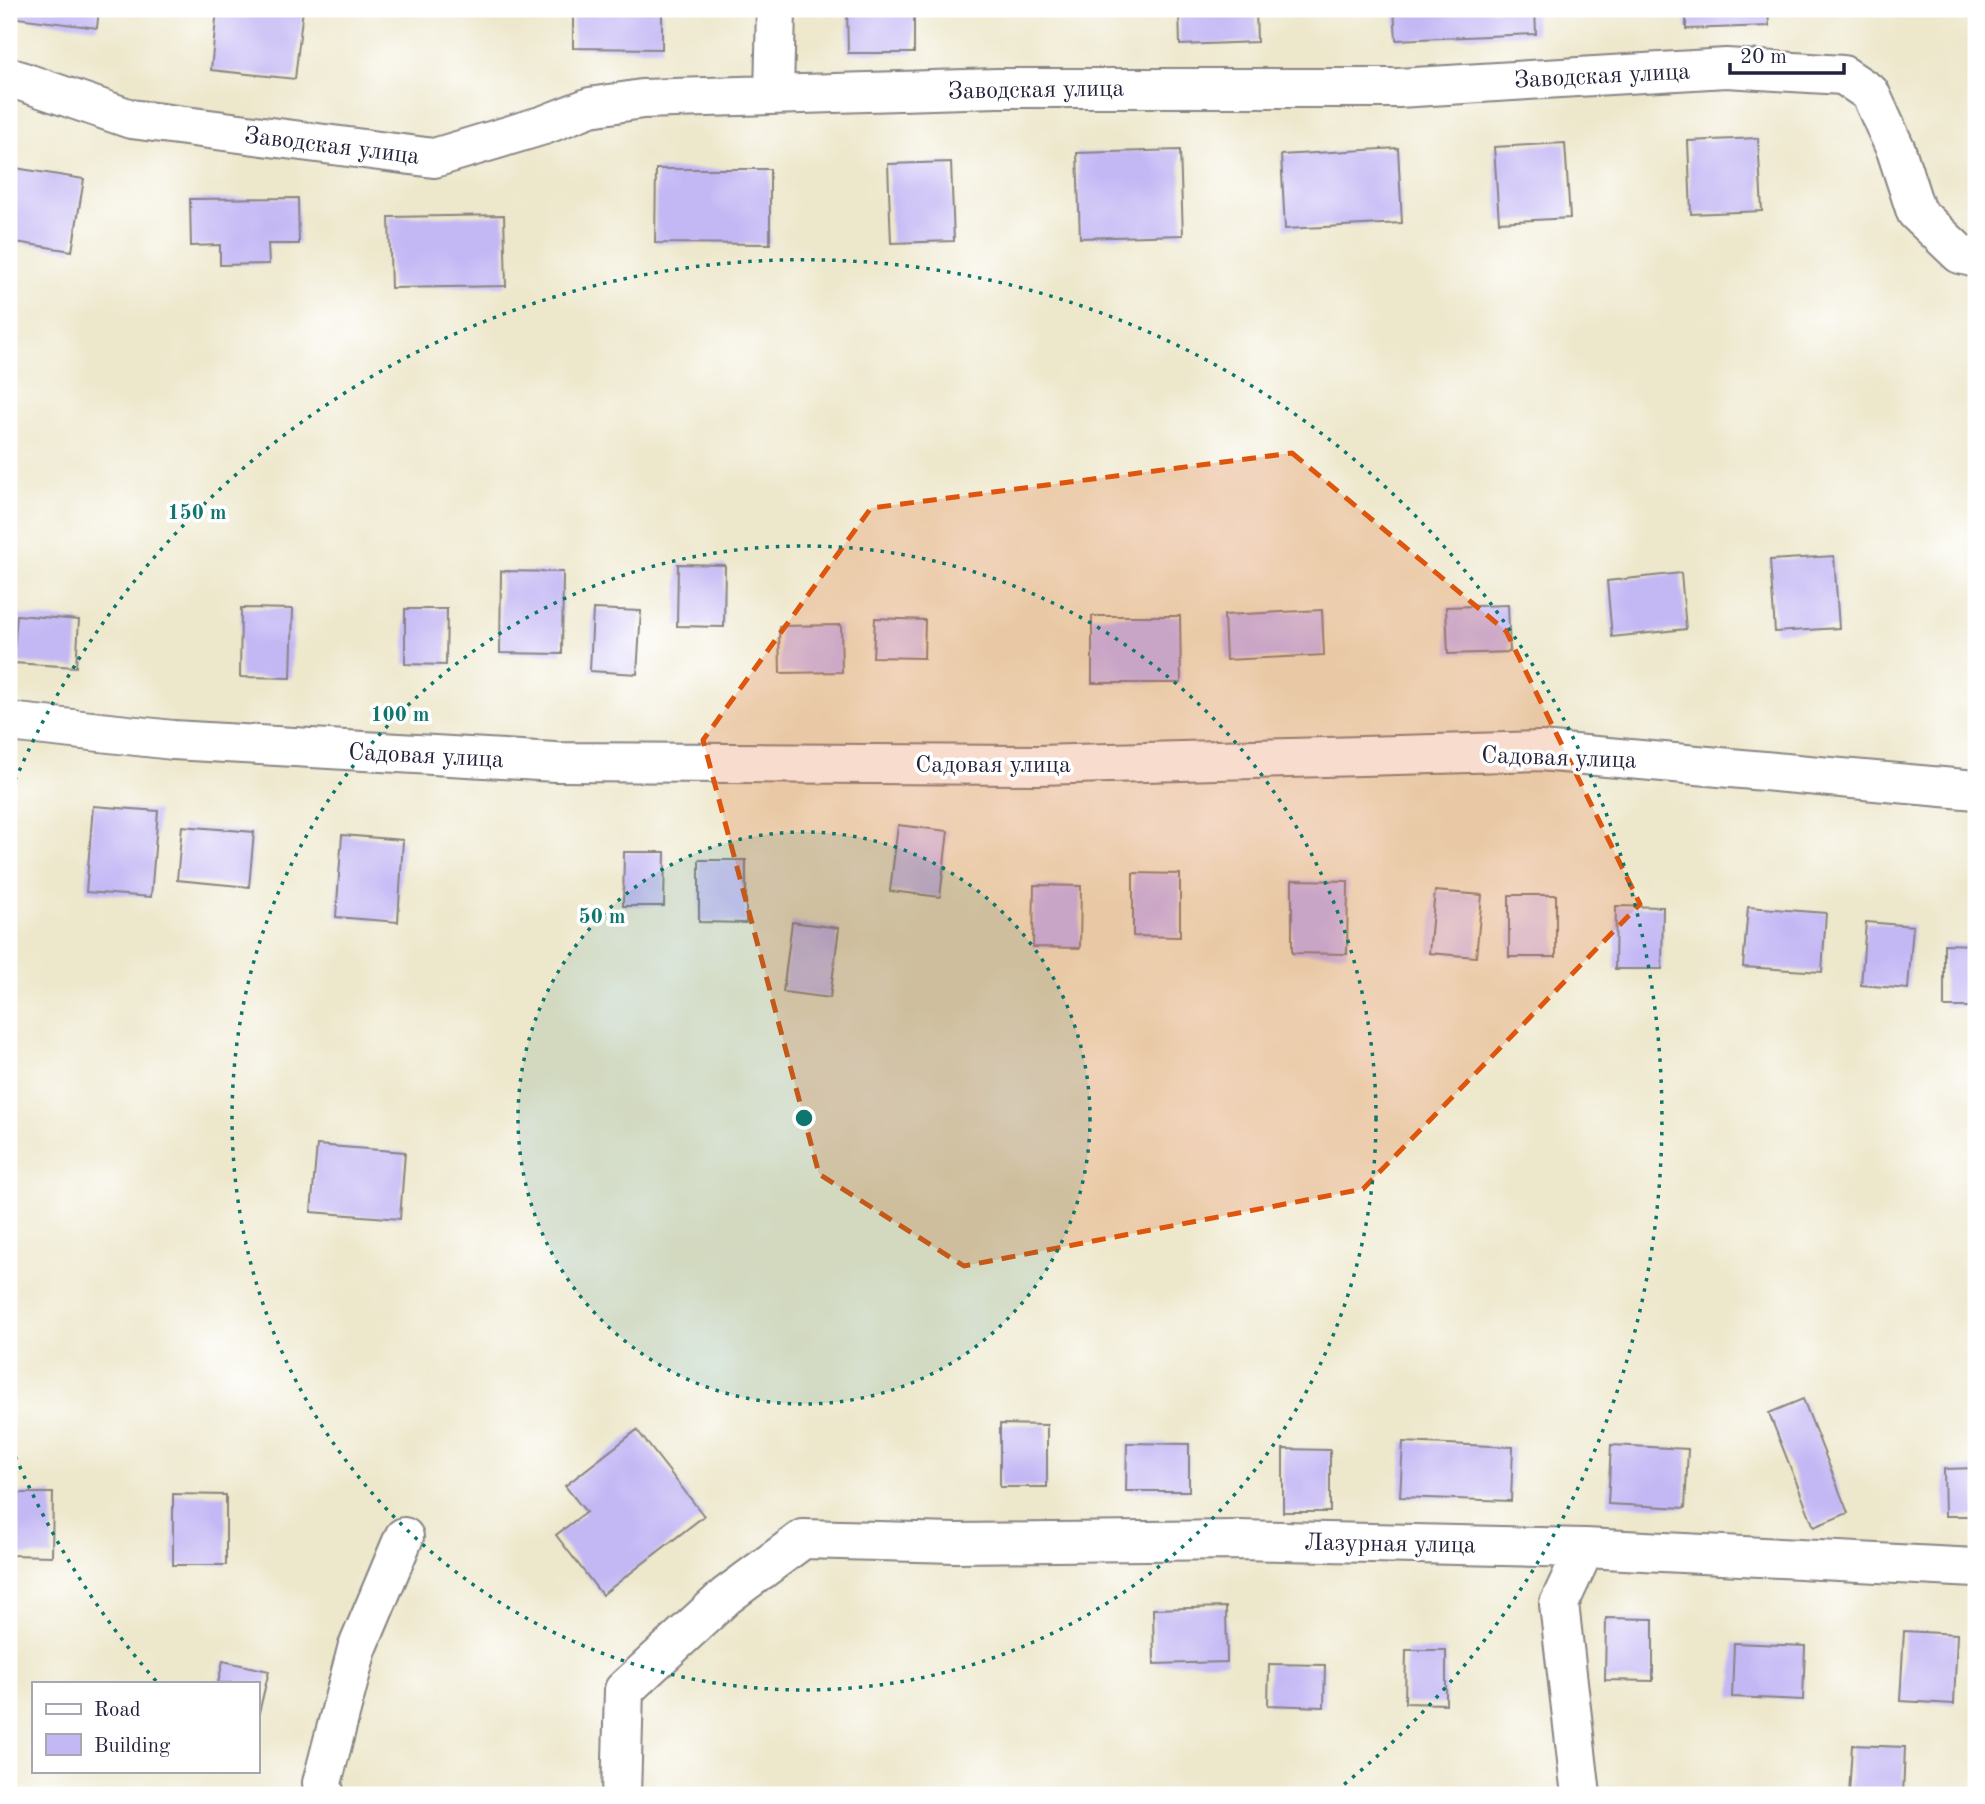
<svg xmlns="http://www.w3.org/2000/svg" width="1985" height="1804" font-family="'Old Standard TT',serif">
	<rect width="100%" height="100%" fill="#fff"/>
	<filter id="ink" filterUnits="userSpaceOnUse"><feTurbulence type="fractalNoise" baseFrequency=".0143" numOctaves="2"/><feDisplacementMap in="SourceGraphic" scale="14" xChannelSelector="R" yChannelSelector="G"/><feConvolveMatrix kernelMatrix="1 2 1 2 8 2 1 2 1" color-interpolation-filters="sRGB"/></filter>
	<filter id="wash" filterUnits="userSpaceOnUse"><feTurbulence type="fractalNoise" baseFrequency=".00686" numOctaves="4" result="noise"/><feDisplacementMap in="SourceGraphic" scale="28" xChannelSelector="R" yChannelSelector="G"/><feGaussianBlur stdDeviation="1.57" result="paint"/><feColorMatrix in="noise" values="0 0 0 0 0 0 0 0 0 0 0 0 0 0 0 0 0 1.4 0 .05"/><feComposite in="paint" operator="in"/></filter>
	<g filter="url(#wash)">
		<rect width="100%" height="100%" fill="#ede7cb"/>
		<g id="blocks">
			<path fill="#c4b8f4" d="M10,9H99L97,28L9,17Z
				M217,9H303L295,79L211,70Z
				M573,9H662V49L573,48Z
				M847,9H914V53H848Z
				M1179,9H1256L1257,42L1180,45Z
				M1394,9H1535L1536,34L1396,40Z
				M1686,9H1768L1769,26L1686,29Z
				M1758,138L1762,211L1691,214L1688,141Z
				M1565,143L1570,218L1499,222L1494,147Z
				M1398,148L1402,223L1285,229L1281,155Z
				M1180,150L1183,235L1080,238L1077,153Z
				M951,162L954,241L891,243L888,164Z
				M9,167L84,179L72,251L9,241Z
				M656,169H770V244L655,243Z
				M298,198L299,244H268L269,264L220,265V245L191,246L190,199Z
				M504,215L506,286L391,288L389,217Z
				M1834,556L1839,628L1775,632L1770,560Z
				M678,564L725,565L724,627L677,626Z
				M501,571L563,572L562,654L500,653Z
				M1681,573L1686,629L1612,637L1607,581Z
				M1508,605L1510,652L1448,654L1446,607Z
				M241,608L293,609L291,678L240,677Z
				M405,609H447L446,665L405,664Z
				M593,609L641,611L637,674L590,671Z
				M1322,610L1324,655L1226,660L1224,615Z
				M17,615L79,620L76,667L13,663Z
				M1092,616H1180L1181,683H1092Z
				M875,618L925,620L924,658L873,657Z
				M841,625L842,672L780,673L779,626Z
				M93,806L158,811L151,897L86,892Z
				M898,825L948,831L940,897L890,891Z
				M182,826L254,832L249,887L177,880Z
				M342,835L403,840L398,922L336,917Z
				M624,852H665L664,906H623Z
				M699,860H746V923L699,922Z
				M1133,873L1180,874V937L1133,936Z
				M1292,880L1348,881L1347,954L1292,953Z
				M1034,885L1081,886L1080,948L1033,947Z
				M1435,891L1482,895L1476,957L1429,953Z
				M1509,895H1556V957H1509Z
				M1616,906L1663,907L1662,969H1615Z
				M1748,907L1826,913L1822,972L1743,967Z
				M792,922L839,928L830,998L783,992Z
				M1866,922L1913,926L1908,989L1861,985Z
				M1944,944L1976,945V1007H1944Z
				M317,1145L405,1152L400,1219L311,1212Z
				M1803,1399L1848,1513L1814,1527L1769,1413Z
				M1000,1424L1047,1425V1487H1000Z
				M637,1430L704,1516L602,1595L556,1535L586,1512L565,1486Z
				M1403,1442L1513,1447L1511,1501L1400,1497Z
				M1127,1443L1189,1444V1491H1126Z
				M1611,1445L1688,1449L1685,1508L1608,1504Z
				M1283,1449L1330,1450V1512H1283Z
				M1976,1468V1516H1945L1944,1469Z
				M9,1493H53L52,1556L9,1555Z
				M173,1494L226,1495V1565H173Z
				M1226,1607L1227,1662L1154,1664L1153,1609Z
				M1606,1618L1653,1619V1681L1605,1680Z
				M1904,1631L1957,1634L1954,1704L1900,1701Z
				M1734,1643L1805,1646L1803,1700L1732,1697Z
				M1406,1650H1446V1704L1405,1703Z
				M223,1661L269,1671L258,1717L257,1683H218Z
				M1269,1664L1325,1665L1324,1707L1268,1705Z
				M1852,1745L1905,1747L1903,1795H1849Z"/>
		</g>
	</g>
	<g filter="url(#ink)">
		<use href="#blocks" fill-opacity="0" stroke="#888483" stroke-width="2"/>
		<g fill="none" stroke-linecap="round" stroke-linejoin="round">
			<g stroke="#888483" stroke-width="42">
				<path id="minor" d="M9,77L131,119L434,158L544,125L590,107L642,99L997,88H1398L1726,68L1843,75L1870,93L1896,150L1916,212L1960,254L1976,258
					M774,95L776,9
					M9,722L173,740L555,762L1038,765L1540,751L1976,790
					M325,1795L322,1783L357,1649L404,1537
					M621,1795L624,1690L726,1596L803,1539L955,1543L1238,1540L1585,1548L1976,1568
					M1581,1795L1559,1604L1585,1548"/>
			</g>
			<use href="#minor" stroke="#fff" stroke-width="38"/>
		</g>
	</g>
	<path fill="#de560e" fill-opacity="0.2" stroke="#de560e" stroke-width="5" stroke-dasharray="14 9" stroke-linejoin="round" d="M1292,453L1506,631L1640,904L1363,1189L964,1266L819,1174L703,740L871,508Z"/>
	<circle cx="804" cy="1118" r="286" fill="#0f766e" fill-opacity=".12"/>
	<g fill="none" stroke="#0f766e" stroke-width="3.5" stroke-dasharray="3.5 7">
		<circle cx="804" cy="1118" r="286"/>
		<circle cx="804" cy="1118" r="572"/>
		<path d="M156 1681A858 858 0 0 1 11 1446M11 790A858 858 0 1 1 1332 1794"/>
	</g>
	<g text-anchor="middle" stroke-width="7" stroke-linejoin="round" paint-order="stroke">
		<g font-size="24" fill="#22223b" stroke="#fff">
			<text transform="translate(1602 75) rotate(-3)" y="8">Заводская улица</text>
			<text transform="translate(1036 89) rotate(-1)" y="8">Заводская улица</text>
			<text transform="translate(332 145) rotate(7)" y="8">Заводская улица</text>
			<text transform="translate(426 755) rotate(3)" y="8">Садовая улица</text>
			<text transform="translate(1559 757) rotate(2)" y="8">Садовая улица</text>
			<text x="993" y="772">Садовая улица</text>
			<text transform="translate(1390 1543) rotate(1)" y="8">Лазурная улица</text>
		</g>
	</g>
	<circle cx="804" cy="1118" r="10" fill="#0f766e" stroke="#fff" stroke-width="3.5"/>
	<g font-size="21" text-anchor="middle" font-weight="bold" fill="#0f766e" stroke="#fff" stroke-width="7" stroke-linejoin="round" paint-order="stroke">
		<text x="197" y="519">150 m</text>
		<text x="400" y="721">100 m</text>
		<text x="602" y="923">50 m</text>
	</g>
	<rect width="1985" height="1804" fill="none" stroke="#fff" stroke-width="35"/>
	<rect x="32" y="1682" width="228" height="91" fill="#ffffff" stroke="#a7a7b1" stroke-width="2"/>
	<rect x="46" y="1704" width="35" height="10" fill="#ffffff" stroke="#a7a7b1" stroke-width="2"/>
	<text x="94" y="1716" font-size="21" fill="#22223b">Road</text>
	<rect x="46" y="1734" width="35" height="21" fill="#c4b8f4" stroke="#a7a7b1" stroke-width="2"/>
	<text x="94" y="1752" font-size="21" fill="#22223b">Building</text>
	<path d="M1730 63v10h114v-10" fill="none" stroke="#22223b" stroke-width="3.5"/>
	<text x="1740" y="63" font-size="21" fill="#22223b" stroke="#ffffff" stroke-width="5" paint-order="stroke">20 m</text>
</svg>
